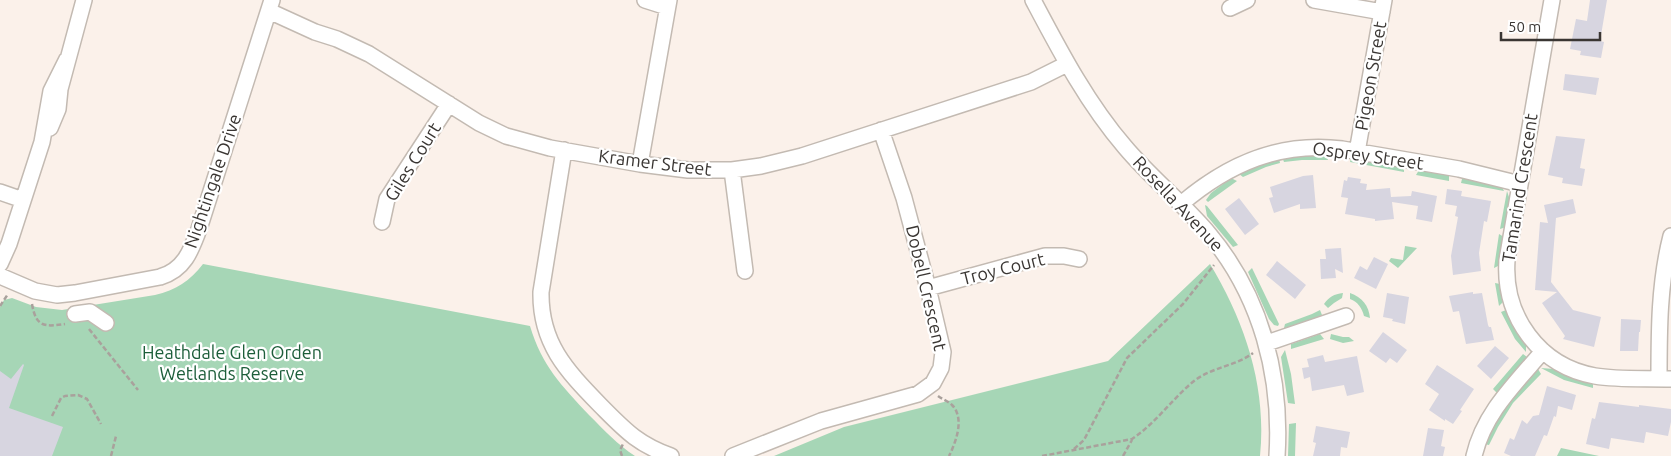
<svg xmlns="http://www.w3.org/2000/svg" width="1671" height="456" font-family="Ubuntu,sans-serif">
	<rect width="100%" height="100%" fill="#fbf1ea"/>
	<path fill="#a6d6b6" d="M1306,154L1326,155L1328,160H1302L1284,162L1282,157Z
		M1279,158L1280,163L1266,167L1243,177L1239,174Z
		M1351,158L1401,167L1404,170V172L1350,162Z
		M1419,170L1448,175L1449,176V181L1416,175Z
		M1231,178L1237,181L1208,202L1206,200L1211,193Z
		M1467,178L1501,185L1504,191L1461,183L1462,179Z
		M1507,191L1510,200L1506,227L1500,229Z
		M1205,205L1207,206L1238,245L1233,247L1207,216Z
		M1499,234L1504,237L1500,265L1494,268Z
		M1405,246L1417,248L1398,268L1389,261L1391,258L1403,260Z
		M203,264L530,326C542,366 561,385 589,415C604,430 618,445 635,456H0V307L4,300L12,298L36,307L62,310L155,295C176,290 190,281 203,264Z
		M1210,264C1245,322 1267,387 1260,456H774L844,427L1108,361Z
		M1252,268L1279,324L1278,326L1274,325L1269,319L1248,272Z
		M1495,283L1500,284L1503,302L1499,306Z
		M1343,293L1342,298L1334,303L1328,308L1324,304C1329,297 1334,294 1343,293Z
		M1350,293C1362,297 1369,306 1370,318L1364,316C1362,308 1358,302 1350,299Z
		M1320,310L1322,315L1317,318L1288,328H1284L1285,324L1312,314Z
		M1506,310L1526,345V352L1515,339L1501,312Z
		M1320,334L1324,339L1291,349V344Z
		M1331,334L1343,337H1349L1354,341L1343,343L1330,339Z
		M1285,350L1291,374L1295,404L1288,403L1281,357Z
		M1523,354L1527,357L1526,360L1497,393L1493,389Z
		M1541,368L1554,369L1571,377L1593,383V388L1564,380Z
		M1538,369L1541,374L1513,403L1498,427L1489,445L1484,444L1506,405L1534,372Z
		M1296,423L1295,456H1288L1289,424Z
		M1561,448L1599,456H1557Z"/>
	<path fill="#d7d5e0" d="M1590,0H1607L1600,41L1604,42L1601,58L1580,55L1581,51L1570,49L1576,19L1587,21Z
		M1565,74L1599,78L1596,95L1563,90Z
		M1556,136L1585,139L1580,168L1585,169L1582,186L1562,183L1563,178L1548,175Z
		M1313,175L1316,208L1300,209V204L1274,213L1269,198L1273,197L1270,187L1303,176Z
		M1348,177L1361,179L1360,183L1367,184L1366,190L1390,188L1391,197L1411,196L1412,191L1437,196L1432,222L1416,219L1418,206L1392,202L1394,219L1375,221V219L1345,214L1348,198L1341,197L1344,180L1347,181Z
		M1447,189L1462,191L1461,196L1491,201L1487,222L1484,221L1479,253L1481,271L1453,275L1451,256L1458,217L1455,216L1457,206L1445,204Z
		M1239,198L1259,224L1245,235L1225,209Z
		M1573,199L1576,213L1556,218L1551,282L1573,310L1601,317L1594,347L1563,339L1565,336L1542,303L1557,292L1535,290L1540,222L1548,223L1544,205Z
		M1341,248L1343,273L1335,269L1336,278L1321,279L1320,259H1326L1325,249Z
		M1374,257L1388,264L1376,289L1354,278L1360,266L1367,270Z
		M1277,261L1306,285L1295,299L1266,275Z
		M1473,292V294L1482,293L1488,325L1489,327H1491L1494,340L1466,344L1459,311L1453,312L1449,296Z
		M1387,293L1409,297L1405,324L1392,321L1393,319L1383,317Z
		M1621,319L1641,320L1640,332H1639L1638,351H1620Z
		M1383,332L1407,350L1397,363L1390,358L1386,363L1369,351Z
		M1495,346L1509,358L1491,379L1477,366Z
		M1323,355L1325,362L1357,356L1364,392L1347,396L1344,385L1312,391L1310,377L1304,379L1302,368L1309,367L1307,359Z
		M23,364L24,365L9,408L63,427L52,456H0V371L11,379Z
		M1437,365L1474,389L1460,410L1462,411L1453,424L1445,419V421L1429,410L1439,394L1425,384Z
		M1547,386L1576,395L1572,410L1558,406L1556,417L1554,416L1547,436L1544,435L1535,456H1511L1504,453L1510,438L1514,440L1522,420L1527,424L1533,416L1539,415Z
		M1599,402L1639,407V405L1671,409V422L1668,436L1646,432L1644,443L1611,438L1609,449L1586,444L1592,418L1595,419Z
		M1316,426L1350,432L1347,448L1341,447L1340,456H1313L1316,443L1313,442Z
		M1428,428L1444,430L1441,446L1445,447L1443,456H1423Z"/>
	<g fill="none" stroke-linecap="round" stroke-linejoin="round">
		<g stroke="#c3bab2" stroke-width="18">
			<path id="minor" d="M645,0L667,7
				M1033,0C1060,51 1087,103 1125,147C1151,178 1183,203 1209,234C1261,296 1282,376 1277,456
				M1314,0L1382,12
				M1552,0L1507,260C1503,316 1539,366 1595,376C1619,380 1646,378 1671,379
				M1230,8L1247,0
				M269,11L315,32L337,39L369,54L479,123L506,136L550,148L640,164L688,170H732L761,166L802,156L1031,82L1067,64
				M50,128L58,109L60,89L84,0
				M564,150L541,292C540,343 566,370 600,405C624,429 637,444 671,456
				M1357,152L1384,0
				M640,164L669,0
				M732,170L745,271
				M0,192L23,200
				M1181,204C1228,164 1280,141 1342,149L1459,169L1520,184
				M382,222L387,199L449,104
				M0,264L9,244L42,142L51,91L67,59
				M0,276L35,291L57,295L75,293L160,277C184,270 191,251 199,229L272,0
				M928,288L1045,256H1064L1079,259
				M75,314L90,312L106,323
				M1267,343L1346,316
				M1659,379C1659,331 1659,283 1671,236
				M733,456L821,421L918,394L933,383L941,368L943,352L928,288L904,198L881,130
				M1474,456C1484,413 1515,384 1543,351"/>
		</g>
		<path stroke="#a9a19c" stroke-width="2.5" stroke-dasharray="5 2.5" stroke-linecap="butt" d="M32,304C36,327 44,327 65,324
			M0,306L8,294
			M89,329L138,390
			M938,396C942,399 948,401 952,405C965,418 956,442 949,456
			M52,416L61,398L65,396L78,395L87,399L101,424
			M1074,449L1084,440L1127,358L1183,304L1214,265
			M111,456L116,436
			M622,456L620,450L623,444
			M1042,456L1132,439C1156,423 1172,399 1194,381C1212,367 1236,366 1253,353
			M1123,456L1132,440"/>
		<use href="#minor" stroke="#fff" stroke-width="15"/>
	</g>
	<g text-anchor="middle" stroke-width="4.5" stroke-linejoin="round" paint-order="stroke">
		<g font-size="18" fill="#3a3633" stroke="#fff">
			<text transform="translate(1371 76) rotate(-80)" y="6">Pigeon Street</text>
			<text transform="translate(1368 156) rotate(8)" y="6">Osprey Street</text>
			<text transform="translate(413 162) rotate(-58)" y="6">Giles Court</text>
			<text transform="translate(655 163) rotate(7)" y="6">Kramer Street</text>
			<text transform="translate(213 181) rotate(-71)" y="6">Nightingale Drive</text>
			<text transform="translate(1520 188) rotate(-81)" y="6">Tamarind Crescent</text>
			<text transform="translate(1178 204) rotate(47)" y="6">Rosella Avenue</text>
			<text transform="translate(1003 269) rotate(-14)" y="6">Troy Court</text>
			<text transform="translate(926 288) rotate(77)" y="6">Dobell Crescent</text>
		</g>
		<g font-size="18" fill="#1d5e3a" stroke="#fff">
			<text x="232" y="359">Heathdale Glen Orden<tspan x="232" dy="21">Wetlands Reserve</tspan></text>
		</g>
	</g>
	<path d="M1501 32v8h99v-8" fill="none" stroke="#3a3633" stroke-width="2.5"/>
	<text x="1508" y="32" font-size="15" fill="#3a3633" stroke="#ffffff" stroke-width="4" paint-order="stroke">50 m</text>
</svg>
